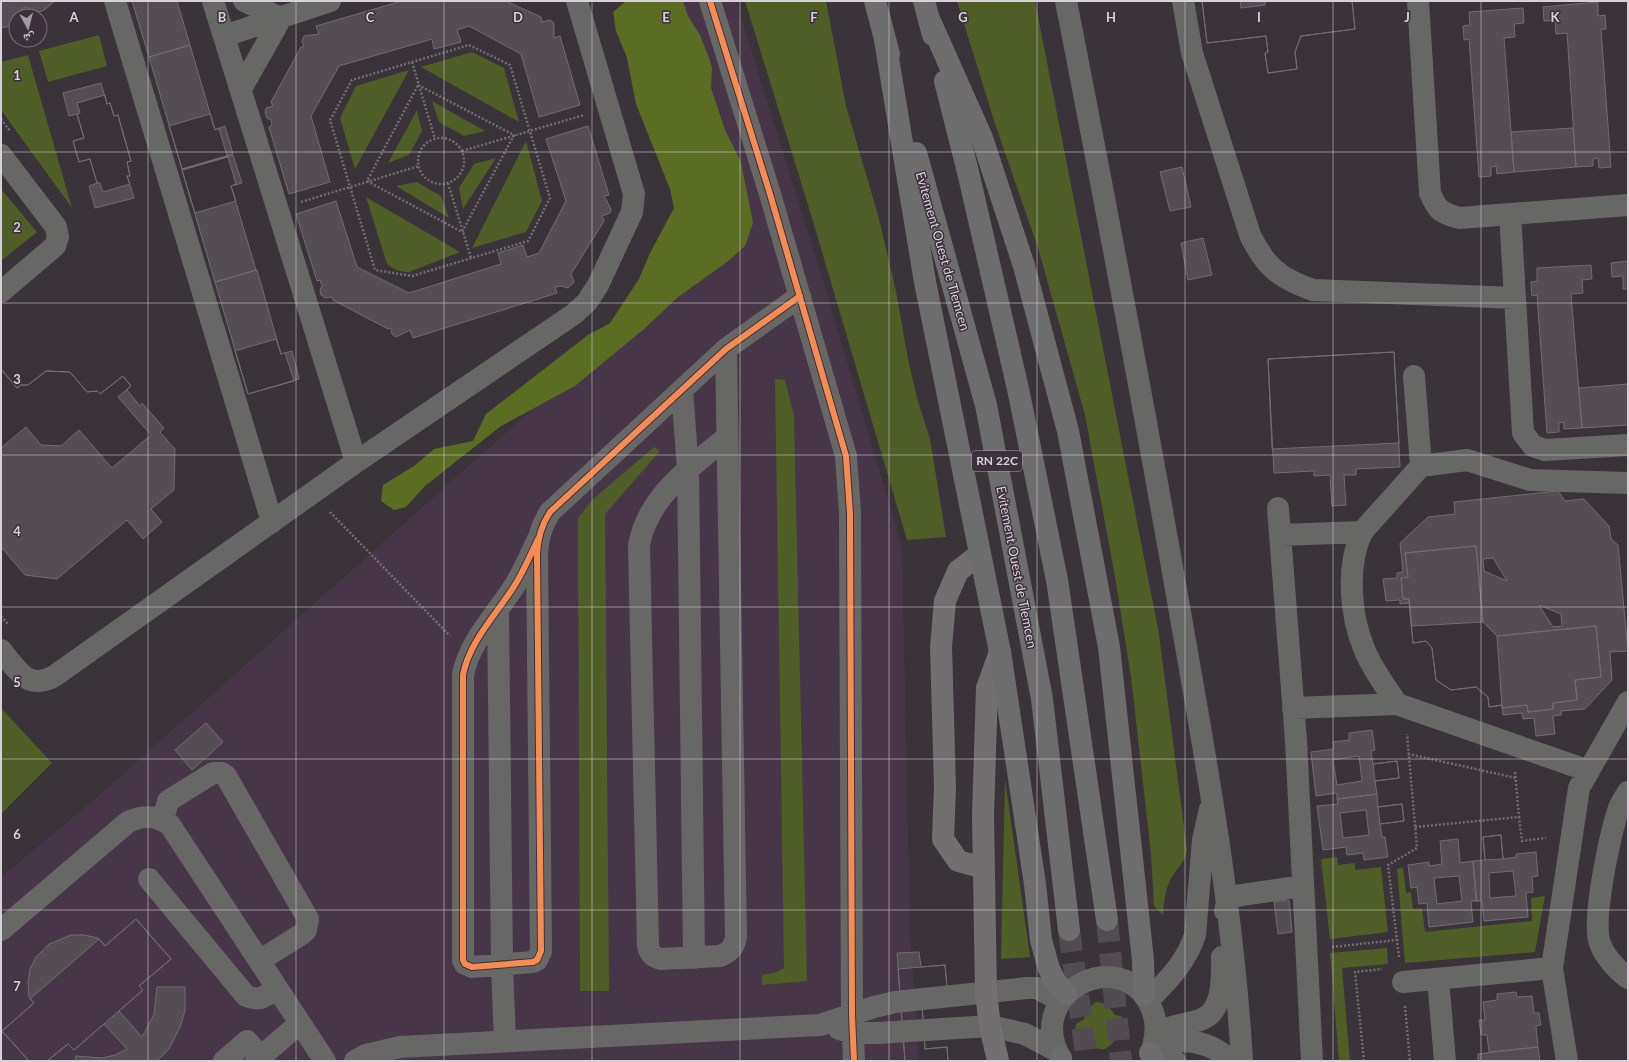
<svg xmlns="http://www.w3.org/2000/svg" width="1629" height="1062" font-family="Lato,'Noto Naskh Arabic',sans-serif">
	<rect width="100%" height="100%" fill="#3a333a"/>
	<path fill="#473647" d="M672,1H736L820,271L902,546L910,934L919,1061H1V877L96,798L739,225Z"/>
	<path fill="#4f5d26" d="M745,1H826L846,106L878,215L896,291L908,359L917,398L930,439L946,537L907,540L812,218Z
		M957,1H1035L1159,634L1187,850C1183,866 1179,865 1172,877C1165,888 1164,902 1163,915L1154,906L1151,854L1131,677L1115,577L1085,415L1038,248L995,124Z
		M99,35L107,66L48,82L39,51Z
		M472,52L504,68L519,122L421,67Z
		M28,55L72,208L1,110V62Z
		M409,70L355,169L340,118L356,86Z
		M432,101L485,131L464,136L439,122Z
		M417,110L422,131L409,155L388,163Z
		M526,141L542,201L526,232L472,248Z
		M496,158L463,209L459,188L474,164Z
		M417,182L441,196L449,218L396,186Z
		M1,189L37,232L1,261Z
		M366,197L460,252L409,272C400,272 394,270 387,264Z
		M775,379L785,380L794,416L807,981L762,985V975L774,973L783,969L784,965Z
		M654,447L660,451L605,514L609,991H580L578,518L592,500Z
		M1,708L52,763L1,814Z
		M1005,779L1030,957L1001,959Z
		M1337,857L1338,865L1355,863V870L1381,867L1388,932L1330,939L1321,859Z
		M1403,868L1406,893L1411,892L1413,909L1422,908L1425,932L1532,921L1531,898L1545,896L1535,952L1405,963L1397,869Z
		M1387,948L1388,964L1342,968L1350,1061H1339L1330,953Z
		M1096,1002L1107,1004L1115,1015L1121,1016L1125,1021L1123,1029L1116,1032L1113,1043L1105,1049C1096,1050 1089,1046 1086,1037L1079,1035L1075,1030L1076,1024L1084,1019L1087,1009Z"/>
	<path fill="#5a6d22" d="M626,1H683L688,16L700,35L709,58L712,68L711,88L725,130L741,162L753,223L745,246L727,262L678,297L644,329L575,386L501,426L425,486L406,507L394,510L381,501L383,485L414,466L434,449L473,441L486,414L588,335L610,323L639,279L650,253L674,208L670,189L636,104L627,58L616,31L613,12Z"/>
	<path fill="#544e54" stroke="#726c72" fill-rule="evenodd" d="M1,1H55L44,10L31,16L29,8H22L23,16H16V25L1,28Z
		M132,1H177L190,45L149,57Z
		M402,1H506L541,17L542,22L550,20L554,23V38L560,36L580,105L539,117L521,54L469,26L457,30L461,42L434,49L432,39L339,66L311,116L330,182L289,194L269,127L272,125L271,120L267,118L265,112L266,108L273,106L271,102L301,47L304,46L302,41L304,36L319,34L316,26Z
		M1202,1H1240L1241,8L1265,5V1H1352L1355,29L1301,36L1295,52L1297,69L1268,73L1265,53L1268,52L1266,36L1207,43Z
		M1202,1H1352L1355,29L1301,36L1295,52L1297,69L1268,73L1265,53L1268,52L1266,36L1207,43Z
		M1598,2V16L1605,15L1606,29H1601L1611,167L1599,168L1598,158L1593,159V166L1576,167L1567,33L1556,34L1555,20L1544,21L1543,7Z
		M1523,8L1524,23L1514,24L1515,37L1504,38L1514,172L1497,174L1496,166L1491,167V176L1479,177L1469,39L1464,40L1463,26L1470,25L1469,12Z
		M190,45L215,130L225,126L233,154L182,169L149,57Z
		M101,83L107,104L110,103L114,116L118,115L124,137L131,161L127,162L130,176H127L134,198L95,208L89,186L97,183L90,159L79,162L73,141L84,138L77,114L69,116L63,93Z
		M105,95L107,104L110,103L114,116L118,115L131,161L127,162L130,176H127L130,184L103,192L100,183H97L90,159L79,162L73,141L84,138L77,114L80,113L77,103Z
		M210,114L215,130L219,128L227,156L182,169L169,126Z
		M588,126L609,195L604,196L611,209L610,213L602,216L604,221L571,274L574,282L568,288L561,286L555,287L557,293L413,338L410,330L396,337L392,334L391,328L388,329L333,300L332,297L325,298L321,295L320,290L322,286L320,280L317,281L296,214L336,201L357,267L409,293L501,264L498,253L523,245L527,257L539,253L566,201L546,139Z
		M1573,128L1576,167L1514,172L1511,132Z
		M233,155L242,183L231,186L256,270L215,282L182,170Z
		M228,157L236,184L231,186L236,201L195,213L182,170Z
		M1182,167L1191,207L1170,211L1160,172Z
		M1203,238L1212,275L1188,280L1181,243Z
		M1628,261V289H1623V276L1612,277L1611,263Z
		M1591,265L1592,279L1582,280L1583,293L1571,294L1582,428L1564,429V422L1559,423V432L1547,433L1537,295L1532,296L1531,282L1537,281V268Z
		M257,270L281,354L292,351L299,379L248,394L215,282Z
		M276,339L281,354L285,353L294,381L248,394L235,351Z
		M1394,352L1399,443L1272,449L1268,359Z
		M1394,352L1400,467L1356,469V475H1344L1346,505L1332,506L1330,475L1314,476V471L1274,473L1268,359Z
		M1,369L17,388L21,385H28L46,371L70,372L87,392L97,391L100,394L123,376L131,386L118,397L151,435L112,468L79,430L61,446L41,445L26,427L1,448Z
		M1,369L17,388L21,385H28L46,371L70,372L87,392L97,391L100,394L123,376L131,386L127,390L140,406L142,403L164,428L160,432L175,449L174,490L151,509L162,522L143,539L127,520L57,579L25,575L1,547Z
		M1628,384V425L1582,428L1579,388Z
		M1558,491L1565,501L1584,499L1609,526L1611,539L1618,545L1628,651L1610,652L1612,680L1585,709L1561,711V715L1553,716L1555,734L1536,736L1534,718L1523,719L1522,713L1503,715L1502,705L1489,707L1488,697L1476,687L1451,690L1436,680L1432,648L1426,641L1413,643L1409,603L1400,604V600L1386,601L1383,579L1397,578V573L1403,572L1400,543L1428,517L1455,514L1454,502ZM1493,558L1507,581L1484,571L1483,559ZM1539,605L1561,614L1562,626L1553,627Z
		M1476,546L1483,622L1497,636L1596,626L1601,677L1575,680L1577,700L1553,703V709L1528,712L1527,705L1502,708V705L1489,707L1488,697L1476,687L1451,690L1436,680L1432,648L1426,641L1413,643L1409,599H1403L1401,578L1408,577L1405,553Z
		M1476,546L1483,622L1412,626L1409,599H1403L1401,578L1408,577L1405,553Z
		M1596,626L1601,677L1575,680L1577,700L1553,703V709L1528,712L1527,705L1502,708L1497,636Z
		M206,723L223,742L192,770L175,750Z
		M1372,730L1375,750L1371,751L1373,764L1397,761L1399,778L1375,781L1377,794L1337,799V793L1316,796L1311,752L1334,749L1333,742L1349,740V733Z
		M1359,756L1362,781L1337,785L1333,760Z
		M1397,761L1399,778L1375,781L1373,764Z
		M1377,794L1378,807L1402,804L1404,821L1380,824L1382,837H1385L1388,857L1364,860L1363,853L1347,855L1346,847L1323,850L1317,806L1338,804L1337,799Z
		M1402,804L1404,821L1380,824L1378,807Z
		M1366,810L1369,835L1343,838L1340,813Z
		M1501,835L1503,859L1516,857V854L1536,852L1538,876L1532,877L1533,892L1526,893L1528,917L1484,921L1482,901H1476L1473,861L1485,860L1483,837Z
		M1501,835L1503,859L1485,860L1483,837Z
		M1458,839L1460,863L1473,861L1477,901H1471L1473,922L1429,927L1427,903L1419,904L1417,887L1411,888L1408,865L1429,862V866L1442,864L1440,841Z
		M1513,871L1516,896L1490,898L1489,873Z
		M1459,876L1462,901L1437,904L1434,878Z
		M1289,900L1292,932L1278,934L1274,902Z
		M136,919L171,959L139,986L143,990L74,1050L68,1044L47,1061H29L2,1031L34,1003L30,999L99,939L105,946Z
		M136,919L171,959L139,986L143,990L119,1011L142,1037L154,1014L157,987H185V1011L180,1027L169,1049L157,1061H75L76,1056L102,1058L115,1055L127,1049L104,1024L74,1050L68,1044L47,1061H29L2,1031L34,1003L29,997L28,983L30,969L36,957L49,944L71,935H84L98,938L105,946Z
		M919,952L921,967L945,965L947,988L921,990L925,1049L947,1047L948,1061H905L897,953Z
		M945,965L947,988L921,990L925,1049L947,1047L948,1061H905L898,969Z
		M1516,992L1517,997L1532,996L1534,1013H1539L1541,1025L1536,1026L1538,1047L1489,1052L1487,1035H1481L1479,1020H1485L1483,1002L1497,1000V994Z
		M1538,1047L1540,1061H1478V1054Z"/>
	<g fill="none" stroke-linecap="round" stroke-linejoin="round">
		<path stroke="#524b52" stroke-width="22" stroke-dasharray="22 11" stroke-linecap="butt" d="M1107,920L1121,1061
			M1069,930L1087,1061"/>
		<path stroke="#716f70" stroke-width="2.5" stroke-dasharray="2 2" stroke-linecap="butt" d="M469,45L510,65L550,198L528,241L412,276L375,270L330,120L352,80Z
			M412,62L435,139
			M418,85L514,135L462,232L367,181Z
			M1,119L10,131
			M418 161a23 23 0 1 1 46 0a23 23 0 1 1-46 0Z
			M462,151L584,115
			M448,183L471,258
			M301,202L419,166
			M330,512L450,636
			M1,616L9,625
			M1408,754L1516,778
			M1515,772L1519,817
			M1415,827L1519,817L1522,841L1546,838
			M1332,947L1397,940
			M1399,957L1388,865L1417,848L1407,734
			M1405,1006L1410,1061
			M1364,1061L1355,972L1382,969"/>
		<path stroke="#676766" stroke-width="22" d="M115,1L272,522
			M213,1L356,462
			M710,1L770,194L846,456L850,513L852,1015L854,1061
			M1066,1C1105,201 1143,401 1178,601C1205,754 1233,906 1242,1061
			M1183,1L1192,53L1250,235C1265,266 1280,279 1313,290L1515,298
			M1418,1L1430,193C1437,210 1441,213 1459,218L1628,205
			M224,36L330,1
			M241,89L281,18L244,1
			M1,155L56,227L58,237L55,246L1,292
			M1510,214L1523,433L1533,446L1545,450L1628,445
			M726,349L736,937C734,948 730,952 720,956L661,959C653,957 650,954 648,946L639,545C648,496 690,468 727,437
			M1414,376L1421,466
			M682,390L688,469L694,958
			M1278,508L1296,741L1312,1061
			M1362,532C1346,567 1350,616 1365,651C1373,670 1386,687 1397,704
			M1280,535L1362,532L1421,466L1467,460L1530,480L1628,483
			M538,539C530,556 523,573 513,588C495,616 469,642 463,675V960L465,964L472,967L533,962L537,960L541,951L537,555C538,538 541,526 550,512L726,349L800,296
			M498,609L502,965L505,1041
			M1,650C17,669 26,690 53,677L356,462L574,314L587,302L598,285L632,212L634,194L577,1
			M1293,708L1397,704L1589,771
			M1628,792C1625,797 1621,803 1619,808C1610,834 1593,915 1599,940C1602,954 1617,970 1628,978
			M163,820L168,801L213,773H222L226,776L308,919L306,930L302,934L259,961
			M149,879L246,996C260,1002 266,996 277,988
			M1225,911L1228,897L1303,886
			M1,930L128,822C143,815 156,815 170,825L325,1061
			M1438,979L1445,1061
			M1403,982L1552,968
			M1148,1001C1167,981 1186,963 1195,935L1203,840L1210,809
			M839,1029L853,1033H878L990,1026L1025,1034L1057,1051
			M1156,1034C1170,1025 1184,1025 1200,1020C1224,1013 1222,977 1222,957
			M1155,1041C1183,1040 1209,1039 1231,1061
			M1153,1048L1175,1061
			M1061,1059C1022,992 1122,943 1151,1007C1157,1020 1157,1032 1153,1046
			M224,1061L247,1041L261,1057
			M256,1061L300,1023
			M355,1061L366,1055L400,1047L820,1025L874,1007L895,1002L1027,988H1037L1060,1001
			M1567,1061L1552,968L1579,788L1628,702"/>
		<path stroke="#716f70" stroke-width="22" d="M980,554L958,571L945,601L941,647L945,787L943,839L958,861L984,868
			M998,1061L990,1026L986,993L983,816L987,688L1000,652"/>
		<path stroke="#6e6d6d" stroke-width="22" d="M875,1L889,54
			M924,1L933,35
			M930,21L982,138L1024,266L1068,431L1109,647L1143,960L1144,995
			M885,40L925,282L1000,652L1035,884L1041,940L1049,969L1055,981L1066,994
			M945,81L968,172L1018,389L1057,580L1107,920
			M916,153L986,405L1042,699L1069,930
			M1150,1053L1154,1061
			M1061,1058V1061"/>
		<g stroke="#3d303d" stroke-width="8">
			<path id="cycleway" d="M710,1L770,194L846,456L850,513L852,1015L854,1061
				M538,539C530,556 523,573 513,588C495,616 469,642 463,675V960L465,964L472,967L533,962L537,960L541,951L537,555C538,538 541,526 550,512L726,349L800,296"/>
		</g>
		<use href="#cycleway" stroke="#f68b52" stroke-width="6"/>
	</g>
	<path fill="none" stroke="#d9d1d9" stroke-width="1" stroke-opacity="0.55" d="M148,1V1061M296,1V1061M444,1V1061M592,1V1061M740,1V1061M889,1V1061M1037,1V1061M1185,1V1061M1333,1V1061M1481,1V1061M1,152H1628M1,303H1628M1,455H1628M1,607H1628M1,759H1628M1,910H1628"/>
	<g text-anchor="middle" stroke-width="3" stroke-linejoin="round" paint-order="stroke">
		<rect fill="#3d303d" stroke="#aaa1aa" stroke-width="1" x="972" y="451" width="50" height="20" rx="3"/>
		<g font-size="12" font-weight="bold" fill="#d9d1d9">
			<text x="997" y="465">RN 22C</text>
		</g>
		<g font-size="13" fill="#d9d1d9" stroke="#3d303d">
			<text transform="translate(943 251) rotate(74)" y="5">Evitement Ouest de Tlemcen</text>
			<text transform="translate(1017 567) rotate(79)" y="5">Evitement Ouest de Tlemcen</text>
		</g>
	</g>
	<g font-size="13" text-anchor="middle" font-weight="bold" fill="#d9d1d9" stroke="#3d303d" stroke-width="3" stroke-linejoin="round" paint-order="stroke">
		<text x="74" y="22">A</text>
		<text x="222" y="22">B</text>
		<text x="370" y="22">C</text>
		<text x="518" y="22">D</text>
		<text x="666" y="22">E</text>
		<text x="814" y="22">F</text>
		<text x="963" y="22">G</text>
		<text x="1111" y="22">H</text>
		<text x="1259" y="22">I</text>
		<text x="1407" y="22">J</text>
		<text x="1555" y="22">K</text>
		<text x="17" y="80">1</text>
		<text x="17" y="232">2</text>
		<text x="17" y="384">3</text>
		<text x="17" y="536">4</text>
		<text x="17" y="687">5</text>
		<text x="17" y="839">6</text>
		<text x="17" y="991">7</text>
	</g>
	<rect width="1629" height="1062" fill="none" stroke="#d9d1d9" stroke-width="4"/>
	<g transform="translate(28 28) rotate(173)"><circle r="19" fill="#3d303d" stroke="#7b707b"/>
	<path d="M0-3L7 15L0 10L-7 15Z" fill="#a19aa1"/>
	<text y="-6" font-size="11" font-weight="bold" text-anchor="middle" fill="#d9d1d9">ش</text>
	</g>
</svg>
